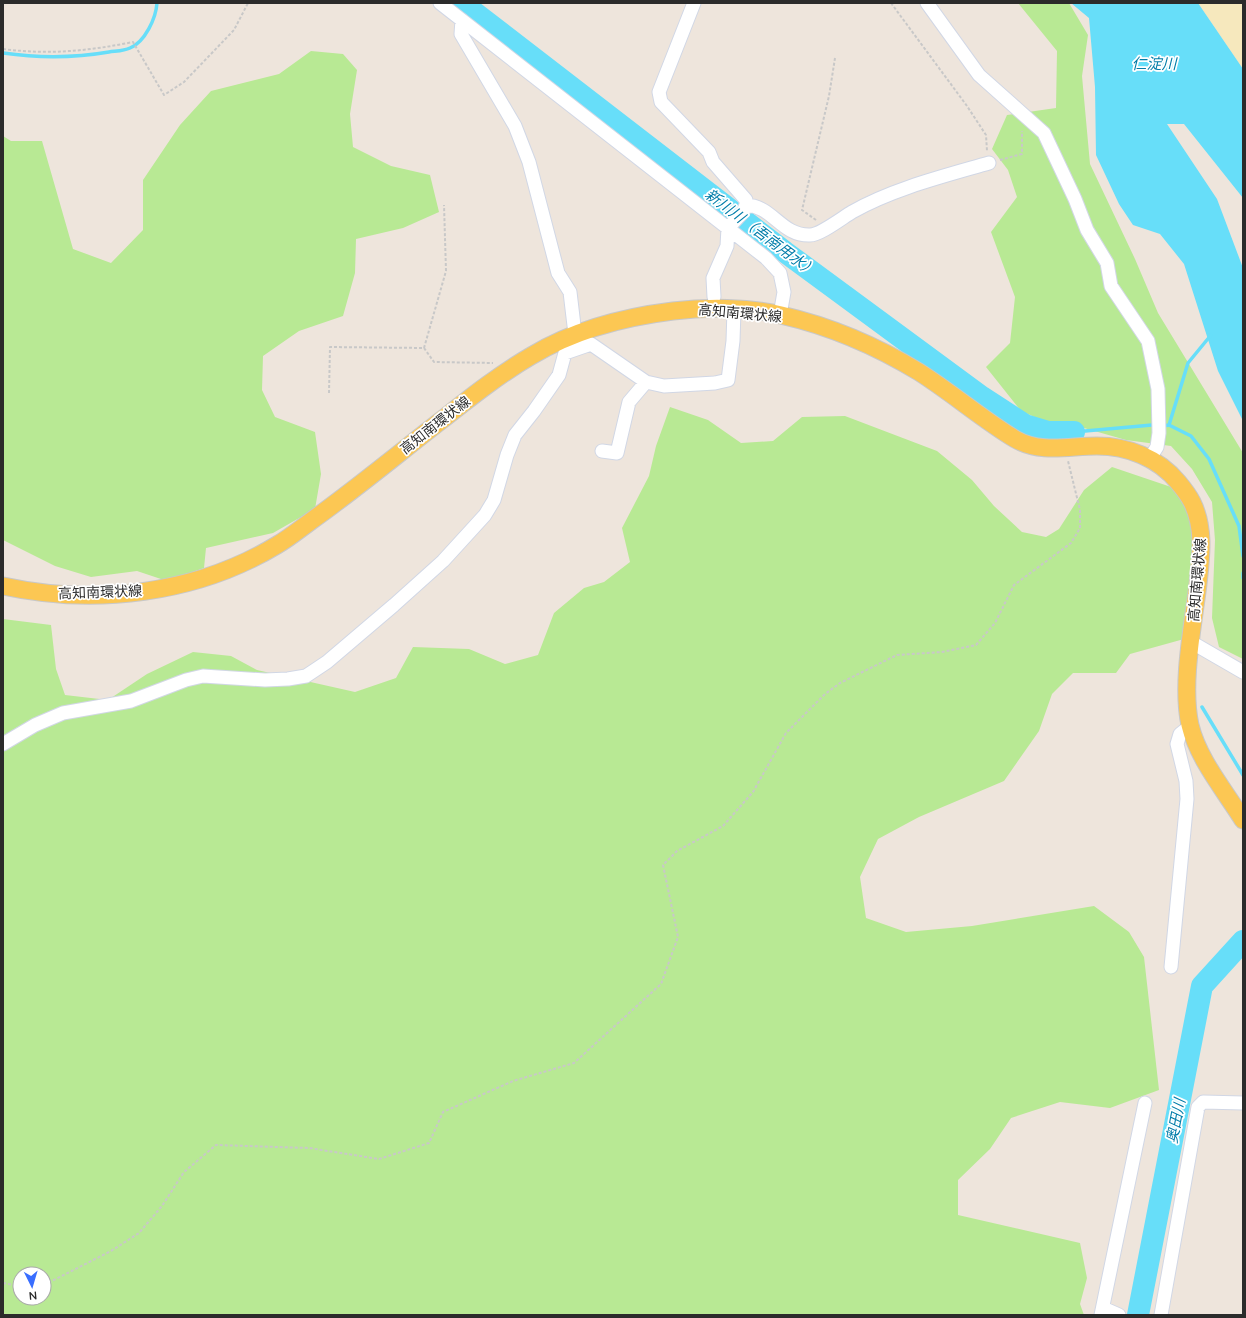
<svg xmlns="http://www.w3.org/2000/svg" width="1246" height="1318" font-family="Mulish,'Noto Sans JP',sans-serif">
	<rect width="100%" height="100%" fill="#eee5dc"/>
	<path fill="#b8e994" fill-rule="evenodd" d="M1018,3H1069L1088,35L1082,76L1090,164L1135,259L1158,313L1243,453V659L1219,647L1212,618L1215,540L1212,502L1192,469L1171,446L1126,440L1084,428L1053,425L1021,411L986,367L1010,343L1015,297L991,232L1017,197L1008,170L992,149L1007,115L1056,108L1057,51Z
		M311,51L343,54L357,70L350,114L353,147L391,166L430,175L439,212L403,228L356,239L355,273L343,316L299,331L263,356L262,390L275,417L315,432L321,474L315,509L273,533L206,548L204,568L167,581L137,571L91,577L55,566L3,540V136L11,141H42L73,249L111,263L143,230V180L180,125L211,91L279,74Z
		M670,407L708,420L741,443L773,441L802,417L845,416L937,451L972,480L994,506L1022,532L1046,537L1059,529L1084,490L1112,467L1177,489L1190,519L1195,566L1184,639L1130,654L1116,673H1073L1052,694L1039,731L1004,781L919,817L878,839L860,877L866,918L906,932L972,926L1094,906L1129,932L1144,957L1159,1090L1110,1108L1060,1102L1011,1118L990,1149L958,1180V1215L1080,1243L1087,1278L1080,1304L1084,1315H3V619L51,625L56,669L65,695L108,700L147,674L193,652L231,656L257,670L355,692L396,678L413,647L469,649L505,664L538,655L554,613L584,588L604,582L630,562L622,528L649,476L656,446ZM20,1274H44V1298H20Z"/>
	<path fill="#f6e8bd" d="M1198,3H1243V69Z"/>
	<path fill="#67def9" d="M1071,3H1198L1243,69V198L1184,124H1167L1217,199L1243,268V421L1218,371L1184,264L1160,234L1133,225L1119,204L1096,155L1095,87L1089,18Z"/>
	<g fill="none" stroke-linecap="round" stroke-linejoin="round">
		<path stroke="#67def9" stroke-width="3.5" d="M3,53C38,58 74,58 109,52C116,51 124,51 130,48C145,42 156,18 157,3
			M1169,425L1188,363L1211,335
			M1163,426L1169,425L1191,436L1209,459L1239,526L1243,556
			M1074,432L1152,425
			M1243,578V573
			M1202,707L1243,775"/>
		<path stroke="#67def9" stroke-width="22" d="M462,3L785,252L982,397L1025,425L1048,432H1074
			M1138,1315L1202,986L1243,941"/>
		<g stroke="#d1d7e5" stroke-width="15">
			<path id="minor" d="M440,3L766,258L780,273L784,292L780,315
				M694,3L659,92L661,102L709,152L713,162L746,200V205
				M927,3L979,75L1044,133L1075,199L1087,230L1107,263L1111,286L1148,341L1158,389L1159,433L1157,447L1150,458
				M462,20L461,34L515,126L529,162L558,273L570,292L575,334L578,343
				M714,297L713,278L727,246L728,228L743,212L746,205C773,206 781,236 810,235C820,235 842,218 852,212C892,189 944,176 989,163
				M602,451L617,453L629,402L646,382
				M1191,642L1243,672
				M3,744L35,725L63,713L131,701L186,680L203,676L265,680L288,679L306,676L327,662L394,605L443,561L485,515L494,500L507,455L515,435L534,411L559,375L565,353L591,344L646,382L664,386L715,383L728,380L733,341L734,310
				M1171,967L1187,799L1186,781L1177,744L1180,734L1190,726
				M1103,1308L1119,1315
				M1101,1315L1145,1103
				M1161,1315L1198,1107L1203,1102L1243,1103"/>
		</g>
		<g stroke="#c8c8c8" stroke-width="19">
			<path id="major" d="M3,586C95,606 196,594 277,545C289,538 300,529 311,521C356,489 399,453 443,419C471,397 500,374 531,356C574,330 624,317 673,311C706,307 749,307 781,315C829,326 878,347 919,372C952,393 982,419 1015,439C1041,454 1069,446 1097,446C1128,446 1158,458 1178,482C1183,488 1189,496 1192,502C1205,528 1201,557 1198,584C1193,626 1181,684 1190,725C1198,759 1225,791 1243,820"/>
		</g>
		<path stroke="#c8c8c8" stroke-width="2" stroke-dasharray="3 2" stroke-linecap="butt" d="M891,3L967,106L986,135L987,151
			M3,49C49,55 88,51 133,42L164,95L184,82L234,30L248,3
			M1000,160L1022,154V131
			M816,220L802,210L829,96L835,58
			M424,348L446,271L444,205
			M329,393L330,347L424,348L434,362L493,363
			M3,1283L20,1286
			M44,1285L111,1251L139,1233L162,1206L184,1172L216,1145L309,1148L379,1159L429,1143L443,1112L513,1081L574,1063L661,984L678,937L663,865L677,851L723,826L753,792L786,733L825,694L840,683L897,655L942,652L976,645L995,623L1014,585L1071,543L1080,528V510L1068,461"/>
		<use href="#minor" stroke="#fff" stroke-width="13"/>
		<use href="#major" stroke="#fcc753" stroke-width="17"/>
	</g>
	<g text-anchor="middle" stroke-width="3.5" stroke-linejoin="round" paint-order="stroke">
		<g font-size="14" fill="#2b2b2b" stroke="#fff">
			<text transform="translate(740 313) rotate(5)" y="5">高知南環状線</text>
			<text transform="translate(435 425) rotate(-38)" y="5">高知南環状線</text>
			<text transform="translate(1197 580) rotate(-85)" y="5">高知南環状線</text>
			<text transform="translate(100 592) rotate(-2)" y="5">高知南環状線</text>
		</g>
		<g font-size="15" font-style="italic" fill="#027da9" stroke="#fff">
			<text x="1154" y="69">仁淀川</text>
			<text transform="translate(761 233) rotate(37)" y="5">新川川（吾南用水）</text>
			<text transform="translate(1176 1121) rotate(-79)" y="5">奥田川</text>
		</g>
	</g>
	<rect width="1246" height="1318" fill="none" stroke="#2b2b2b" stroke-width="8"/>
	<g transform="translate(32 1286) rotate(175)"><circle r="19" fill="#ffffff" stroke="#aaaaaa"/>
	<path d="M0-3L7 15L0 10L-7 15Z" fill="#396eff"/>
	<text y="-6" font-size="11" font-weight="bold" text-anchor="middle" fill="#2b2b2b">N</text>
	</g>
</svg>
